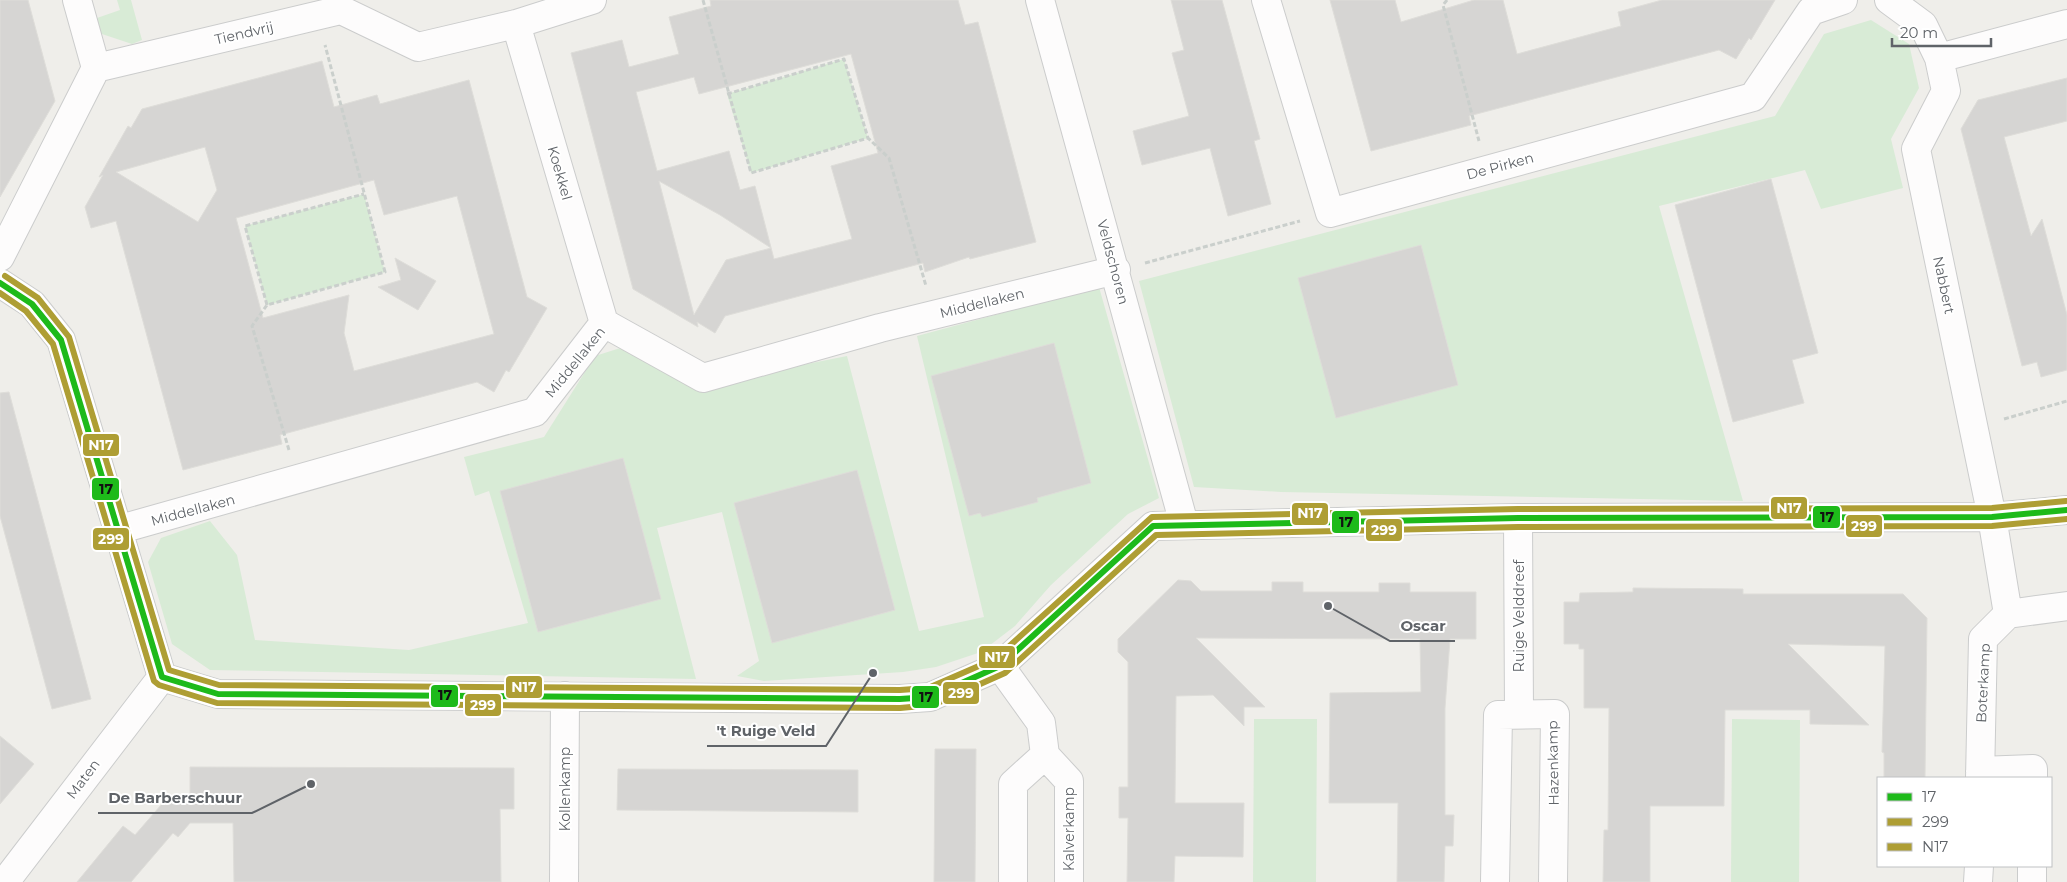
<svg xmlns="http://www.w3.org/2000/svg" width="2067" height="882" font-family="Montserrat,sans-serif">
	<rect width="100%" height="100%" fill="#efeeea"/>
	<path fill="#d8ebd6" d="M117,0H131L142,40L132,44L99,33L97,18L120,10Z
		M1871,20L1909,44L1919,88L1891,139L1903,188L1821,209L1805,170L1659,206L1743,501L1281,492L1194,487L1139,281L1775,116L1824,34Z
		M844,59L868,138L751,173L727,94Z
		M364,194L385,272L267,305L245,226Z
		M1099,287L1159,498L1128,514L1051,585L1015,626L981,652L936,667L903,672L764,681L737,676L759,661L722,512L657,528L696,679L210,670L172,644L148,562L161,538L210,521L237,555L255,640L409,650L528,623L489,491L475,496L464,457L544,437L595,356L633,344L703,385L847,356L919,631L984,617L917,336Z
		M1254,719H1317L1316,882H1253Z
		M1732,719L1800,720L1799,882H1731Z"/>
	<path fill="#d6d5d3" stroke="#deddd9" fill-rule="evenodd" d="M0,0H28L55,101L0,197Z
		M710,0H958L965,25L978,22L1036,242L970,259L969,257L925,272L923,263L725,316L715,333L697,322L698,327L633,289L571,53L622,40L629,67L679,54L669,17L711,6ZM851,54L878,153L831,166L852,239L774,259L755,186L740,190L729,151L657,171L636,92L694,77L699,94ZM659,181L720,215L771,248L726,260L694,315Z
		M1171,0H1222L1260,139L1254,141L1271,204L1228,216L1210,148L1142,165L1133,131L1189,116L1172,53L1184,50Z
		M1330,0H1395L1401,22L1474,0H1503L1517,54L1621,26L1618,12L1662,0H1775L1751,40L1749,38L1736,59L1719,50L1469,116L1471,125L1371,151Z
		M322,61L334,107L377,95L380,104L469,80L527,297L547,308L509,372L506,370L494,392L477,382L280,435L282,444L183,470L116,221L91,228L85,207L103,175L99,177L128,126L131,128L142,109ZM205,147L217,190L198,222L116,172ZM374,180L384,215L457,196L494,334L354,371L344,333L349,295L263,318L236,218Z
		M2067,78V121L2004,137L2031,236L2042,219L2067,315V370L2041,377L2037,362L2022,366L1961,129L1978,100Z
		M1771,179L1818,353L1792,360L1804,403L1733,422L1675,205Z
		M1421,245L1458,385L1336,418L1298,278Z
		M395,258L436,281L418,310L378,287L401,280Z
		M1054,343L1091,483L1037,498L1038,502L982,517L980,513L969,516L931,376Z
		M9,392L91,699L52,709L0,516V393Z
		M623,458L661,599L538,632L500,491Z
		M857,470L895,610L772,643L734,503Z
		M1178,580L1191,581L1201,591H1272V582H1303V592H1379V583H1410V592H1476V639H1450L1445,708V815H1454L1453,846H1445L1444,882H1397L1398,803H1329L1330,693L1421,692L1420,639L1196,638L1265,707H1244V726L1213,695L1176,696L1175,803H1244L1243,857L1175,856L1174,882H1127L1128,818H1119V787H1128V662L1118,652V639Z
		M1633,588L1743,589V594H1903L1927,618L1925,778H1884V753L1882,752L1885,646L1788,644L1869,725L1810,724V710H1725L1724,806H1650V882H1603L1604,830H1608L1609,708H1584V649H1579V644H1564V602H1579L1580,593L1633,592Z
		M0,736L34,764L0,804Z
		M935,749H976L975,882H934Z
		M190,767L514,768V809H500L501,882H234L233,823H190L178,837L173,833L131,882H77L123,826L135,835L168,797H190Z
		M618,769L858,770V812L617,810Z"/>
	<g fill="none" stroke-linecap="round" stroke-linejoin="round">
		<g stroke="#cbcccc" stroke-width="30">
			<path id="minor" d="M77,0L96,68
				M1040,0L1184,524
				M1266,0L1330,213L1753,97L1811,11L1843,0
				M1889,0L1923,25L1939,58L2067,24
				M516,24L604,323
				M1939,58L1946,91L1916,149L1992,517L2008,614L1983,639L1980,778
				M0,257L96,68L341,10L418,47L516,24L592,0
				M0,283L32,304L61,340L162,677L218,694L729,698L900,699L930,697L1000,666L1153,526L1518,518L1992,517L2067,510
				M1518,518L1519,714
				M117,530L535,412L604,323L703,378L880,328L1116,270
				M2008,614L2067,606
				M1000,666L1041,723L1045,755L1069,781V882
				M1980,771L2033,769V778
				M5,882L162,677
				M564,882L565,696
				M1013,882V784L1045,755
				M1495,882L1498,715L1555,714L1553,882
				M1978,882L1979,866
				M2032,882V866"/>
		</g>
		<path stroke="#cacfcc" stroke-width="3" stroke-dasharray="5 2.5" stroke-linecap="butt" d="M703,0L751,173L868,138L889,158L926,286
			M1447,0L1443,5L1479,141
			M727,94L844,59L868,138
			M1145,263L1300,221
			M267,305L245,226L364,194
			M2004,419L2067,401
			M289,450L252,326L267,305L385,272L325,45"/>
		<use href="#minor" stroke="#fdfcfc" stroke-width="28"/>
		<g stroke="#fff" stroke-width="10">
			<path id="bus-1" d="M0,283L32,304L61,340L162,677L218,694L900,699L930,697L1000,666L1153,526L1518,518L1992,517L2067,510"/>
		</g>
		<g stroke="#fff" stroke-width="10">
			<path id="bus-2" d="M0,293L26,311L53,344L154,681L159,685L217,703L900,708L933,705L1005,673L1156,535L1518,527L1992,526L2067,519"/>
		</g>
		<g stroke="#fff" stroke-width="10">
			<path id="bus-3" d="M5,276L38,298L69,337L169,670L219,685L900,690L928,688L995,659L1152,517L1518,509L1992,508L2066,501"/>
		</g>
		<use href="#bus-1" stroke="#1eba1a" stroke-width="6"/>
		<use href="#bus-2" stroke="#ae9e34" stroke-width="6"/>
		<use href="#bus-3" stroke="#ae9e34" stroke-width="6"/>
	</g>
	<g text-anchor="middle" stroke-width="4" stroke-linejoin="round" paint-order="stroke">
		<g font-size="14" fill="#5f6368" stroke="#fff">
			<text transform="translate(244 33) rotate(-13)" y="5">Tiendvrij</text>
			<text transform="translate(1500 166) rotate(-15)" y="5">De Pirken</text>
			<text transform="translate(560 173) rotate(74)" y="5">Koekkel</text>
			<text transform="translate(1113 262) rotate(75)" y="5">Veldschoren</text>
			<text transform="translate(1944 285) rotate(78)" y="5">Nabbert</text>
			<text transform="translate(982 303) rotate(-14)" y="5">Middellaken</text>
			<text transform="translate(575 362) rotate(-51)" y="5">Middellaken</text>
			<text transform="translate(193 510) rotate(-15)" y="5">Middellaken</text>
			<text transform="translate(1519 616) rotate(-90)" y="5">Ruige Velddreef</text>
			<text transform="translate(1983 683) rotate(-87)" y="5">Boterkamp</text>
			<text transform="translate(1553 763) rotate(-91)" y="5">Hazenkamp</text>
			<text transform="translate(83 779) rotate(-53)" y="5">Maten</text>
			<text transform="translate(565 789) rotate(-90)" y="5">Kollenkamp</text>
			<text transform="translate(1069 829) rotate(-90)" y="5">Kalverkamp</text>
		</g>
	</g>
	<path fill="none" stroke="#5f6368" stroke-width="2" d="M1328 606L1390 641H1455M873 673L826 746H707M311 784L252 813H98"/>
	<g fill="#5f6368" stroke="#fff" stroke-width="2">
		<circle cx="1328" cy="606" r="5"/>
		<circle cx="873" cy="673" r="5"/>
		<circle cx="311" cy="784" r="5"/>
	</g>
	<g font-size="15" text-anchor="middle" font-weight="bold" fill="#5f6368" stroke="#fff" stroke-width="4" stroke-linejoin="round" paint-order="stroke">
		<text x="1423" y="631">Oscar</text>
		<text x="766" y="736">'t Ruige Veld</text>
		<text x="175" y="803">De Barberschuur</text>
	</g>
	<g stroke="#fff" stroke-width="2">
		<rect x="82" y="433" width="38" height="24" rx="5" fill="#ae9e34"/>
		<rect x="91" y="477" width="29" height="24" rx="5" fill="#1eba1a"/>
		<rect x="1770" y="496" width="38" height="24" rx="5" fill="#ae9e34"/>
		<rect x="1291" y="502" width="38" height="24" rx="5" fill="#ae9e34"/>
		<rect x="1812" y="505" width="29" height="24" rx="5" fill="#1eba1a"/>
		<rect x="1331" y="510" width="29" height="24" rx="5" fill="#1eba1a"/>
		<rect x="1845" y="514" width="38" height="24" rx="5" fill="#ae9e34"/>
		<rect x="1365" y="518" width="38" height="24" rx="5" fill="#ae9e34"/>
		<rect x="92" y="527" width="38" height="24" rx="5" fill="#ae9e34"/>
		<rect x="978" y="645" width="38" height="24" rx="5" fill="#ae9e34"/>
		<rect x="505" y="675" width="38" height="24" rx="5" fill="#ae9e34"/>
		<rect x="942" y="681" width="38" height="24" rx="5" fill="#ae9e34"/>
		<rect x="430" y="684" width="29" height="24" rx="5" fill="#1eba1a"/>
		<rect x="911" y="685" width="29" height="24" rx="5" fill="#1eba1a"/>
		<rect x="464" y="693" width="38" height="24" rx="5" fill="#ae9e34"/>
	</g>
	<g font-size="14" text-anchor="middle" font-weight="bold" fill="#fff">
		<text x="101" y="450">N17</text>
		<text x="1789" y="513">N17</text>
		<text x="1310" y="518">N17</text>
		<text x="1864" y="531">299</text>
		<text x="1384" y="535">299</text>
		<text x="111" y="544">299</text>
		<text x="997" y="662">N17</text>
		<text x="524" y="692">N17</text>
		<text x="961" y="698">299</text>
		<text x="483" y="710">299</text>
	</g>
	<g font-size="14" text-anchor="middle" font-weight="bold" fill="#111">
		<text x="106" y="494">17</text>
		<text x="1827" y="522">17</text>
		<text x="1346" y="527">17</text>
		<text x="445" y="700">17</text>
		<text x="926" y="702">17</text>
	</g>
	<rect x="1877" y="777" width="175" height="90" fill="#ffffff" stroke="#bfc1c3"/>
	<rect x="1887" y="793" width="25" height="8" fill="#1eba1a" stroke="#bfc1c3"/>
	<text x="1922" y="802" font-size="15" fill="#5f6368">17</text>
	<rect x="1887" y="818" width="25" height="8" fill="#ae9e34" stroke="#bfc1c3"/>
	<text x="1922" y="827" font-size="15" fill="#5f6368">299</text>
	<rect x="1887" y="843" width="25" height="8" fill="#ae9e34" stroke="#bfc1c3"/>
	<text x="1922" y="852" font-size="15" fill="#5f6368">N17</text>
	<path d="M1892 38v8h99v-8" fill="none" stroke="#5f6368" stroke-width="2.5"/>
	<text x="1900" y="38" font-size="15" fill="#5f6368" stroke="#ffffff" stroke-width="4" paint-order="stroke">20 m</text>
</svg>
